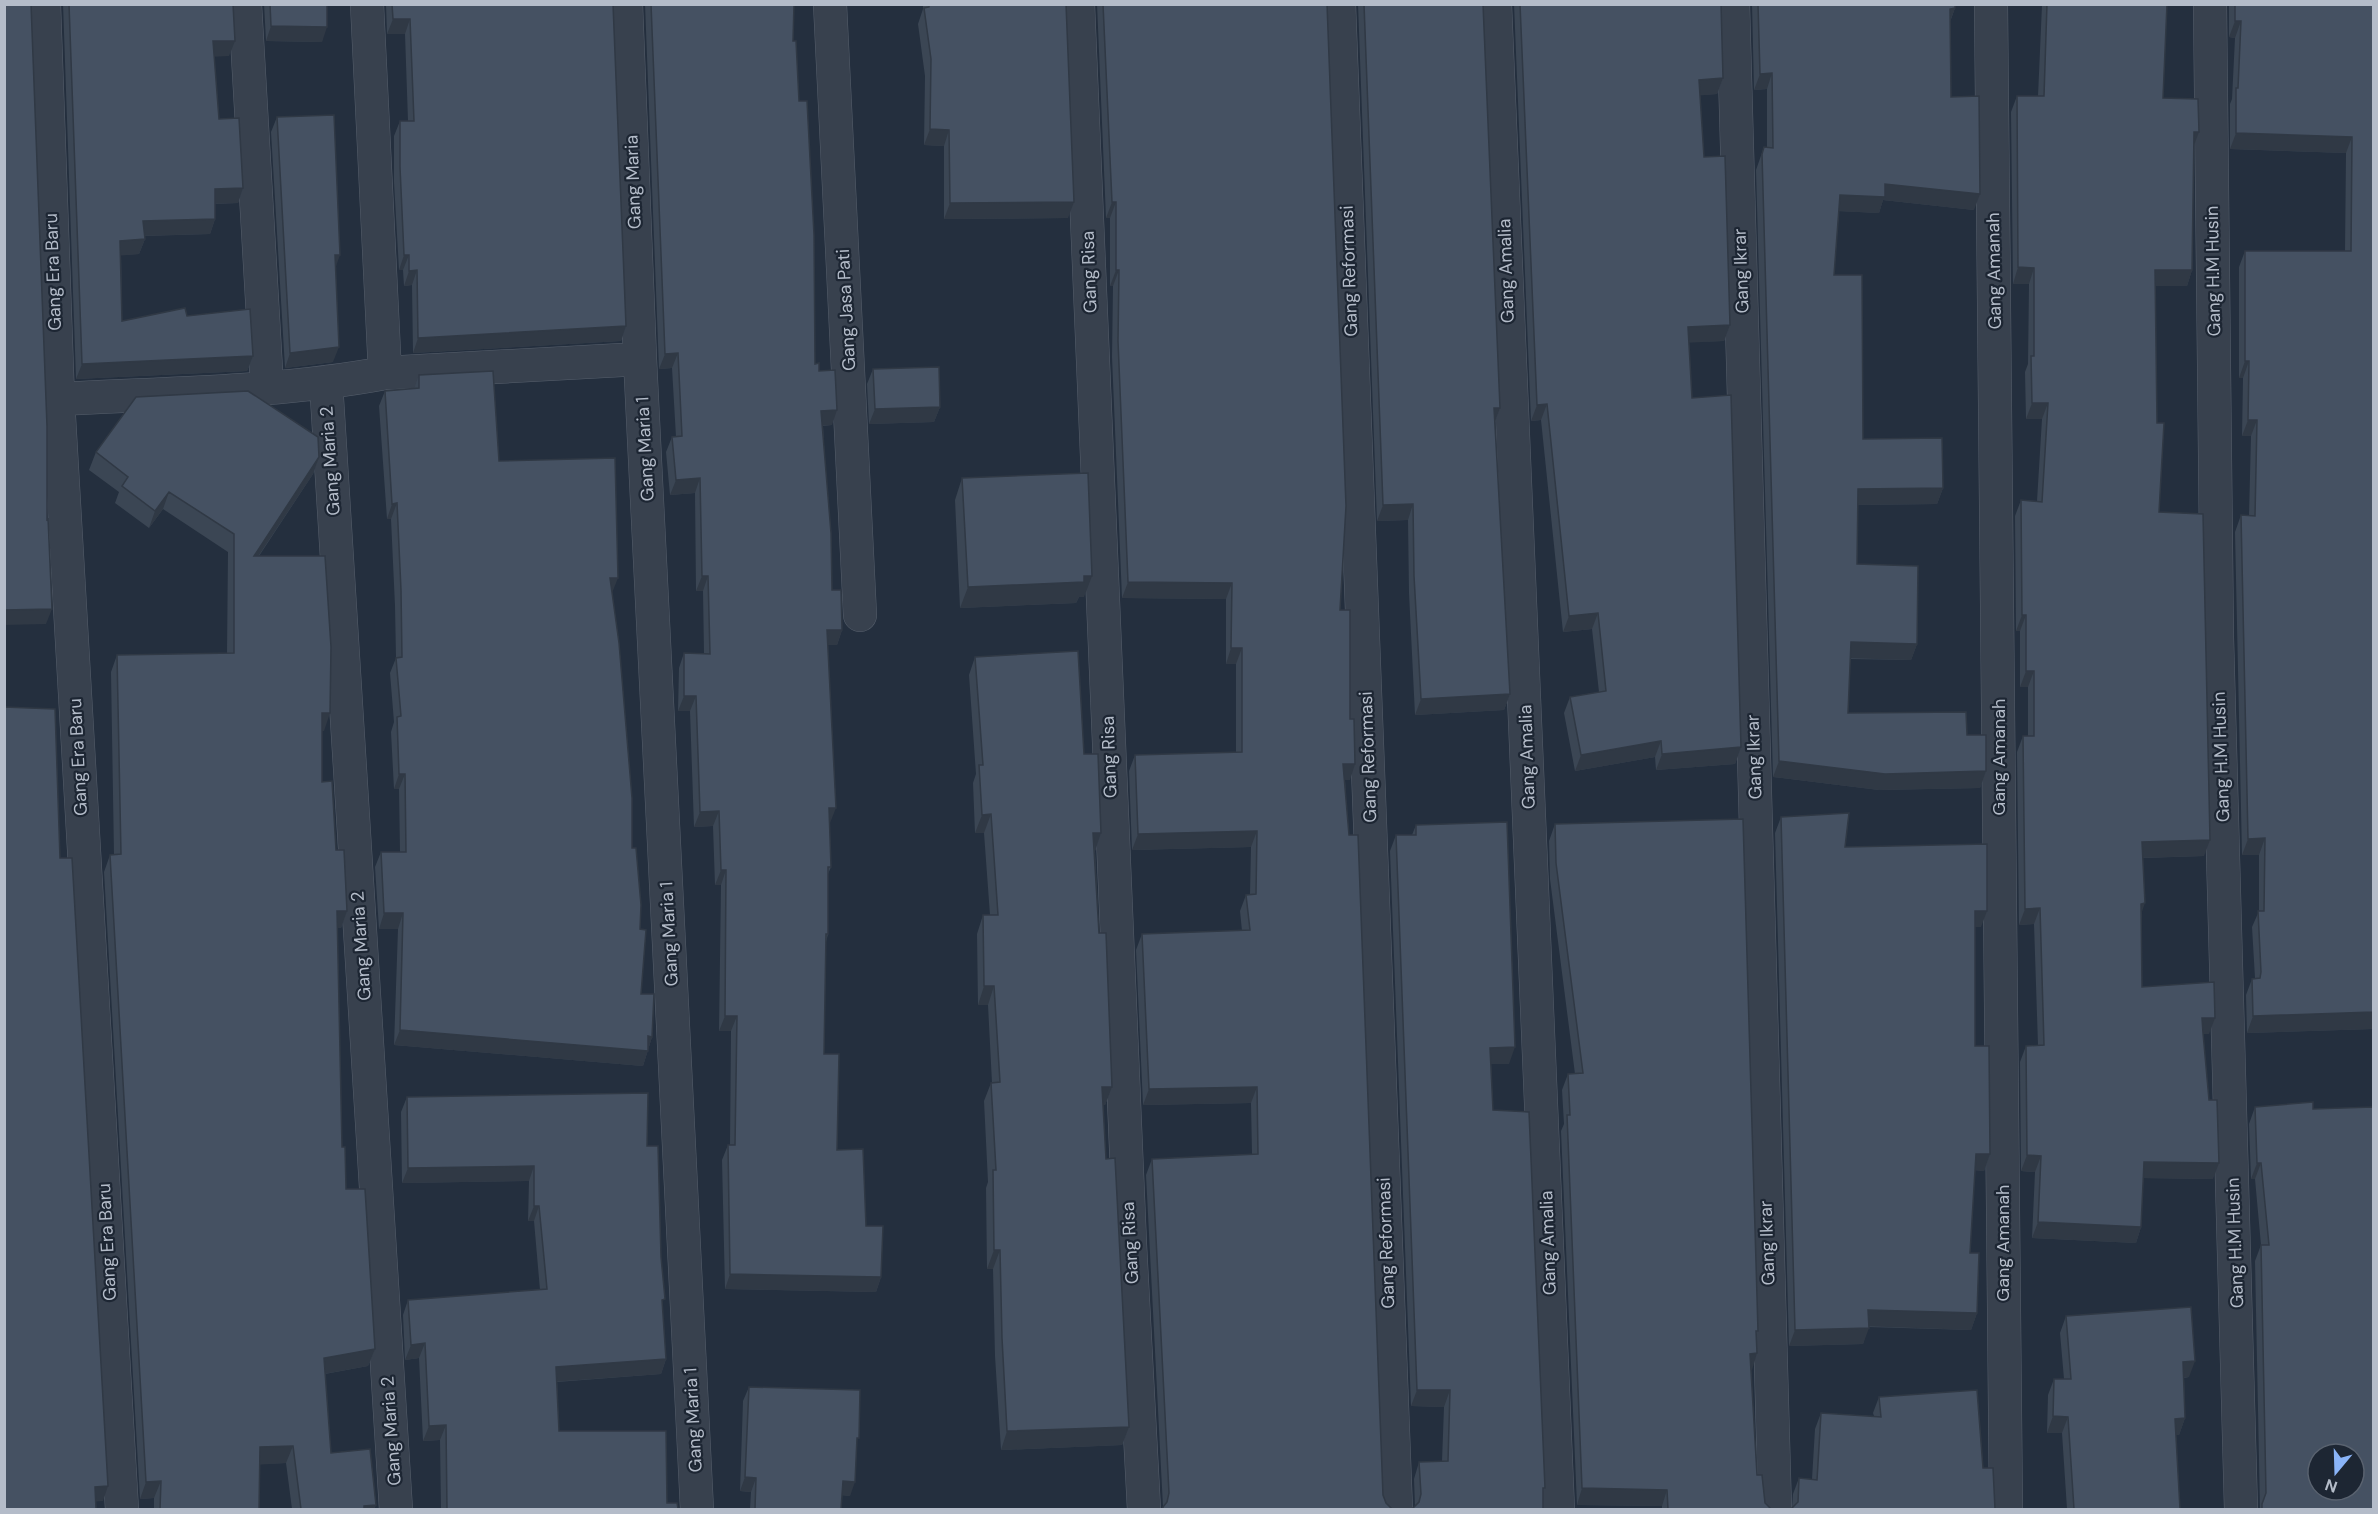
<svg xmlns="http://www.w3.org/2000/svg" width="2378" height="1514" font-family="'DM Sans',sans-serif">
	<rect width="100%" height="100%" fill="#242f3e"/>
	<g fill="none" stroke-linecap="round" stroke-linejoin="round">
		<g stroke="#565f6c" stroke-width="34">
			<path id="minor" d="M44,4L58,399L122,1510
				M245,4L267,387
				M367,4L385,373
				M626,4L640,359L697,1510
				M830,4L860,615
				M1078,4L1130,1244L1144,1510
				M1339,4L1396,1510
				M1495,4L1558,1510
				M1733,4L1775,1510
				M1991,4L2006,1510
				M2210,4L2217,637L2241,1510
				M326,382L396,1510
				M58,399C166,393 278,393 385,373L640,359"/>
		</g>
		<use href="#minor" stroke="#38414e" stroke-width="33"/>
	</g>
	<path fill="#3b4654" d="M63,4H233L229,56H214L219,119L243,188L238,203L215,204V219L210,234L144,236L145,239L139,254L121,255L122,321L187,316L253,356L247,371L76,379Z
		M264,4H327L322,42L266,41Z
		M386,4H613L626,326L621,341L413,353L412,285L404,286L403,270H399L394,182V136L400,121H408L405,34H387Z
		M645,4H794L793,41L799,101L815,364L819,371L832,425L823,426L832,590L842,630L837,645H828L830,823H829L831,867L828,874V934L826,942L824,1054L837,1150L866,1226L881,1277L876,1292L725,1289L722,1160L728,1145H730L731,1031H719L721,885H715L713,826L694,827L690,711H678L679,668L684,653L704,654L703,591H696L695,493L670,495L666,452L672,437H676L672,368L659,369Z
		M923,4H1066L1068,218L944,219V146L924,145L925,76L918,24L923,9Z
		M1097,4H1327L1340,610L1350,780H1345L1383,1495L1386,1503L1392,1509H1162L1163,1507L1146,1175L1152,1159L1252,1154L1251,1103L1143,1105L1136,950L1142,934L1242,931L1240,911L1246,895L1250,894L1251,847L1132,850L1129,771L1135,755L1236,752V664H1226V599L1122,598L1112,357L1113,286H1110V218H1106Z
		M1358,4H1483L1500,408L1495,421L1510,694L1504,710L1415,715L1409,593L1408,520L1377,521Z
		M1514,4H1721L1723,78L1717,94L1700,95L1704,157L1730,325L1724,341L1689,342L1692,398L1741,747L1735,764L1656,770L1655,757L1575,771L1564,713L1570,697L1599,692L1592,629L1563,632L1541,420L1531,421Z
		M1752,4H1955V8L1950,22L1951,97L1974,210L1883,200L1879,213L1839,211L1834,275L1863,439L1943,488L1937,504L1858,505L1857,564L1917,644L1911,660L1850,659L1848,713L1967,735L1986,771L1980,788L1879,790L1773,777L1756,170L1764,147L1767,148V89L1754,90Z
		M2036,4H2167L2163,98L2194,145L2192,270L2187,286H2155L2157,423L2159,512L2204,856L2143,858L2142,914V987L2209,1034H2203L2213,1179L2143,1178L2141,1227L2136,1243L2032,1238L2035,1172L2021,1171L2020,1062L2026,1046L2038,1045L2034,924L2019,925L2017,752L2023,736H2028V687H2020V631H2016L2015,516L2021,500L2037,501L2042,419H2026L2025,372L2028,364L2029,284H2013L2011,112L2017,96H2038L2042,5Z
		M2229,4H2373V1029L2247,1033L2246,995L2252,979L2255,978L2252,927L2259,911V855H2242L2235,532L2241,515L2249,516L2251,436H2242L2243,378H2239V267L2245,251H2345L2346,153L2230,149V104L2232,99L2235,38L2229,37Z
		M277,117L333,362L285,368L271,132Z
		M873,369L940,407L934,422L869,424L867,384Z
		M419,375L499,461L612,592L632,848L640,929L641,994L652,1037L643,1066L394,1045L398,929H379L375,867L381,852H400L399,789H394L391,732L394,722L390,673L396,658L395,606L391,519H387L379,406L385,391L414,389Z
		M96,452L319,457L313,474L259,556L324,731H322V782L336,850L347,911L341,928H337L342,1147L346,1189L375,1349L368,1366L325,1374L331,1453L376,1505L374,1509H292L286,1463L260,1464L259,1509H154V1498L140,1499L104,872L110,855H114L111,672L117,655L227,653L228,552L163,509L149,528L115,503L119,492L89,470Z
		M962,478L1084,597H1079L1076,603L960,608L955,500Z
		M975,657L1084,754L1101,833L1095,851L1099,933L1112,1087L1105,1105H1103L1106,1159L1129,1427L1122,1445L1001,1450L995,1356L993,1269H987L986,1188L988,1182L984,1101L991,1083H992L988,1005H978L977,934L983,915H990L984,833H975L973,783L976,774L969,675Z
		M1781,817L1845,847L1981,927H1975V1046L1990,1154L1984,1171L1975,1170L1970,1253L1977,1313L1971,1330L1868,1327L1863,1344L1789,1346L1775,833Z
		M1555,824L1758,1331L1756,1335L1757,1353L1751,1370L1757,1475L1765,1503L1771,1509H1662V1506L1577,1505L1561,1131L1564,1124L1562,1090L1568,1074H1575L1550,879L1549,841Z
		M1416,825L1509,1064H1491L1493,1110L1545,1488L1543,1492L1415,1507L1414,1479L1419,1462L1442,1461L1444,1407L1411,1406L1390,851L1396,835H1412Z
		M407,1097L647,1146L662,1306L666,1359L661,1374L557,1382L559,1431L678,1509H441L440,1440L423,1441L419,1358L405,1360L403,1315L408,1300L540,1290L534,1221H528L529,1181L402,1183L401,1112Z
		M2255,1107L2313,1109L2373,1509H2260L2255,1261L2261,1245L2255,1179H2251L2249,1124Z
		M2066,1316L2189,1377L2184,1378L2185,1418L2179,1435H2176L2180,1509H2067L2062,1433H2047L2048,1395L2054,1379H2064L2060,1333Z
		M749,1387L856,1447L850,1496L842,1495L841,1509H750L751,1492L740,1491L743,1401Z
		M1879,1397L1983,1468L1792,1508L1793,1494L1799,1478L1812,1479L1815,1429L1821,1413L1874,1416L1873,1413Z"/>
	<path fill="#303945" d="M1955,8L1949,24L1950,9Z
		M393,19H410L405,34H387Z
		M2235,21H2241L2235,38L2229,37Z
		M271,26L327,27L322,42L266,41Z
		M213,41H235L229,56L208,57Z
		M1772,73L1767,89L1754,90L1760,74Z
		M1723,78L1717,94L1693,96L1699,80Z
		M930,129L949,130L944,146L924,145Z
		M2194,132H2199L2193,148Z
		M2236,133L2352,137L2346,153L2230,149Z
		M1885,184L1980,194L1974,210L1883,200L1879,213L1835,211L1840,195Z
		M243,188L238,203L209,204L215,189Z
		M1074,202L1068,218L944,219L950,203Z
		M1112,202H1116L1110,218H1106Z
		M215,219L210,234L137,236L143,221Z
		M145,239L139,254L115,256L120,241Z
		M335,255H340L335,269Z
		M404,255H409L403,270H399Z
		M2018,267L2034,268L2029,284H2013Z
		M417,270L412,285L404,286L409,271Z
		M1116,270H1119L1113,286H1110Z
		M2155,270H2192L2187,286H2149Z
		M1730,325L1724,341L1682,343L1688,327Z
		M626,326L621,341L413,353L418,338Z
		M339,347L333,362L285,368L290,353Z
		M678,353L672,368L659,369L665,354Z
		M253,356L247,371L76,379L82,364Z
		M2245,361H2249L2243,378H2239Z
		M2032,403H2048L2042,419H2026Z
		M1547,404L1541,420L1531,421L1537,405Z
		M940,407L934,422L869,424L875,409Z
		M1494,408H1500L1494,424Z
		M837,410L832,425L816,426L821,411Z
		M2248,420H2257L2251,436H2242Z
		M319,457L313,474L247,573L254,556Z
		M700,478L695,493L670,495L676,480Z
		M1943,488L1937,504L1852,505L1858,489Z
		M169,492L163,509L149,528L155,511Z
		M397,503L391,519H387L392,504Z
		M1413,504L1408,520L1377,521L1383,505Z
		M702,576H708L703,591H696Z
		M1084,576H1092L1084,597H1079L1076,603L960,608L968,587Z
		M610,578H618L612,593Z
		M1128,582L1232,583L1226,599L1122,598Z
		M52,609L46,624L4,625V610Z
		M1598,613L1592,629L1563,632L1569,616Z
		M2022,615H2026L2020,631H2016Z
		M827,630H842L837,645H822Z
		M1851,642L1917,644L1911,660L1845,658Z
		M1231,648H1242L1236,664H1226Z
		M2026,671H2034L2028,687H2020Z
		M1510,694L1504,710L1415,715L1421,699Z
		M684,696H696L690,711H678Z
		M322,713H330L324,731H315Z
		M1661,741L1655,757L1575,771L1581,755Z
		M1741,747L1735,764L1656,770L1662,754Z
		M1779,761L1986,771L1980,788L1879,790L1773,777Z
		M1343,764H1355L1350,780H1338Z
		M399,774H405L399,789H394Z
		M829,808H836L830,823L823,824Z
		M719,811L713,826L694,827L700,812Z
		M991,814L984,833H975L982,815Z
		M1257,831L1251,847L1132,850L1138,834Z
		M1093,833H1101L1095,851Z
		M2265,838L2259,855H2242L2248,839Z
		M2210,840L2204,856L2136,858L2142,842Z
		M721,870H726L721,885H715Z
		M2145,903L2139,920L2141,904Z
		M2040,908L2034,924L2019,925L2025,909Z
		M337,911H347L341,928H331Z
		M1975,911H1987L1981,927H1969Z
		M384,913H403L398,929H379Z
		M984,986H994L988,1005H978Z
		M2373,1012V1029L2247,1033L2253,1016Z
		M725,1016H737L731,1031H719Z
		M2202,1018H2215L2209,1034H2197Z
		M400,1030L648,1036L652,1037L643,1066L394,1045Z
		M1515,1047L1509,1064H1484L1490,1048Z
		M1102,1087H1112L1105,1105L1095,1106Z
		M1257,1087L1251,1103L1143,1105L1149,1089Z
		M1976,1154H1990L1984,1171L1970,1170Z
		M2027,1155L2041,1156L2035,1172L2021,1171Z
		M2144,1162L2219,1163L2213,1179L2138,1178Z
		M2257,1163H2261L2255,1179H2251Z
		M534,1166L529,1181L402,1183L408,1168Z
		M534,1206H539L534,1221H528Z
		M2038,1222L2141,1227L2136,1243L2032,1238Z
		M994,1250H1000L993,1269H987Z
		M730,1274L881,1277L876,1292L725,1289Z
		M1868,1310L1977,1313L1971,1330L1862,1326Z
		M1869,1328L1863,1344L1789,1346L1795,1330Z
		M425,1343L419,1358L405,1360L411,1345Z
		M375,1349L368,1366L318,1375L324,1358Z
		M1757,1353L1752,1370H1744L1750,1354Z
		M666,1359L661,1374L551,1382L556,1367Z
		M2195,1361L2189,1377L2177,1378L2183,1362Z
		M1417,1390H1450L1444,1407L1411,1406Z
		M2053,1416L2068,1417L2062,1433H2047Z
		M2185,1418L2179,1435H2169L2175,1419Z
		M446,1425L440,1440L423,1441L429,1426Z
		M1129,1427L1122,1445L1001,1450L1007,1431Z
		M293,1446L286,1463L254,1465L260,1447Z
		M745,1477L756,1478L751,1492L740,1491Z
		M161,1481L154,1498L140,1499L146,1482Z
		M843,1481L855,1482L850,1496L838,1495Z
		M108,1486L103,1501L89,1502L95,1487Z
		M1582,1488L1667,1490L1662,1506L1577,1505Z
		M376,1505L374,1509H363L364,1506Z"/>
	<path fill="#455162" stroke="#303945" stroke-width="1.5" fill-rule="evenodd" d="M4,4H31L47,426V521L48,518L52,609L4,610Z
		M69,4H233L235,41H213L219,119L239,118L243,188L215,189V219L143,221L145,239L120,241L122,321L185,308L187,316L250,309L253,356L82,364Z
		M270,4H327V27L271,26Z
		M392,4H613L626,326L418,338L417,270L409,271V255H404L400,167V121H414L410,19H393Z
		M651,4H794L793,41H796L799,101H807L814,235L815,364L819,363V371L835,370L837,410L821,411L831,533L832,590H841L842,630H827L836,808H829L831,867H828V934H826L824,1054H839L837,1150L863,1149L866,1226H883L881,1277L730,1274L728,1145H735L737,1016H725L726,870H721L719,811L700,812L696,696H684V653L710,654L708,576H702L700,478L676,480L672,437L682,436L678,353L665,354Z
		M929,4H1066L1074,202L950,203L949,130L930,129L931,59L924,8L929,7Z
		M1103,4H1327L1346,506L1340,610H1350V719H1354L1355,764H1343L1349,835H1358L1383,1495L1386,1503L1392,1509H1163V1507L1167,1502L1169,1493L1152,1159L1258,1154L1257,1087L1149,1089L1142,934L1250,930L1246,895L1256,894L1257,831L1138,834L1135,755L1242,752V648H1231L1232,583L1128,582L1118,341L1119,270H1116V202H1112Z
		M1364,4H1483L1500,408H1494L1510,694L1421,699L1414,576L1413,504L1383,505Z
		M1520,4H1721L1723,78L1699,80L1704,157L1725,156L1730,325L1688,327L1692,398L1731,395L1741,747L1662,754L1661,741L1581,755L1570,697L1606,691L1598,613L1569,616L1547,404L1537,405Z
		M1758,4H1955V8L1950,9L1951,97L1979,96L1980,194L1885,184V197L1840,195L1834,275H1862L1863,439L1942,438L1943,488L1858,489L1857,564L1918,566L1917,644L1851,642L1848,713L1966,712L1967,735H1986V771L1885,774L1779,761L1762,154L1764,147L1773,148L1772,73L1760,74Z
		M2047,4H2167L2163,98L2198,99L2199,132H2194L2192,270H2155L2157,423H2164L2159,512L2203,514L2210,840L2142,842L2145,903L2141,904L2142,987L2214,982L2215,1018H2202L2203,1033L2209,1100H2217L2219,1163L2144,1162L2141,1227L2038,1222L2041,1156L2027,1155L2026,1046L2044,1045L2040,908L2025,909L2023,736H2034V671H2026V615H2022L2021,500L2042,502L2048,403H2032L2031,356H2034V268L2018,267L2017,96H2044Z
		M2235,4H2373V1012L2253,1016L2252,979L2260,978L2261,972L2258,911H2264L2265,838L2248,839L2241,515L2255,516L2257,420H2248L2249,361H2245V251H2351L2352,137L2236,133V88H2238L2241,21H2235Z
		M334,115L340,255H335L339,347L290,353L277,117Z
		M939,367L940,407L875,409L873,369Z
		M493,371L499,461L615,458L618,578H610L619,643L632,798V848H636L641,905L640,929L646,930L641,994H654L652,1037L648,1036V1051L400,1030L403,913H384L381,852H406L405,774H399L397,717L401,716L396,658L402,657L401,590L397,503L392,504L385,391L419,388V375Z
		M248,391L318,437L319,457L254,556H325L331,647L330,713H322V782L332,781L336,850H344L347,911H337L342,1147H345L346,1189H365L375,1349L324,1358L331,1453L370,1449L376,1505L364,1506V1509H301L293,1446L260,1447L259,1509H160L161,1481L146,1482L110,855L121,854L117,655L234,653V534L169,492L155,511L122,486L128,477L96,452L136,397Z
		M1088,473L1092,576H1084V582L968,587L962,478Z
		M1078,651L1084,754H1098L1101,833H1093L1099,933H1106L1112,1087H1102L1106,1159L1115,1158L1129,1427L1007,1431L1002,1338L1000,1250H994L993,1170H996L991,1083L1000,1082L994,986H984L983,915H998L991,814L982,815L979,765H983L975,657Z
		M4,707L55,709L60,858H72L108,1486L95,1487L96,1509H4Z
		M1849,813L1845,847L1987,844V911H1975V1046H1989L1990,1154H1976L1970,1253H1979L1977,1313L1868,1310L1869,1328L1795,1330L1781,817Z
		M1743,819L1758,1331H1756L1757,1353L1750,1354L1757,1475H1762L1765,1503L1771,1509H1668L1667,1490L1582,1488L1567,1115H1570L1568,1074L1583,1073L1556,863L1555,824Z
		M1507,822L1515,1047L1490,1048L1493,1110L1529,1112L1545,1488H1543V1509H1412L1419,1502L1421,1494L1419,1462L1448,1461L1450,1390H1417L1396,835H1416V825Z
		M648,1093L647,1146H658L661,1257L665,1299L662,1300L666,1359L556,1367L559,1431H666L667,1503H677L678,1509H447L446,1425L429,1426L425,1343L411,1345L408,1300L547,1289L539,1206H534V1166L408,1168L407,1097Z
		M2313,1102V1109L2373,1107V1509H2262V1504L2266,1493L2261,1245H2269L2261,1163H2257L2255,1107ZM2318,1454H2354V1490H2318Z
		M2191,1307L2195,1361L2183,1362L2185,1418L2175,1419L2180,1509H2074L2068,1417L2053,1416L2054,1379H2071L2066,1316Z
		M749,1387L860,1390L859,1438H857L855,1482L843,1481L841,1509H755L756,1478L745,1477Z
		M1977,1390L1983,1468H1993L1995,1509H1791L1798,1502L1799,1478L1817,1480L1821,1413L1881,1417L1879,1397Z"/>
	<g text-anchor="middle" stroke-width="4.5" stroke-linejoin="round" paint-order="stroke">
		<g font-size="18" fill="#b4bcc9" stroke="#1d2633">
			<text transform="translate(633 182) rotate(-92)" y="6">Gang Maria</text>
			<text transform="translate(1349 271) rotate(-92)" y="6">Gang Reformasi</text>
			<text transform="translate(1506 271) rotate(-92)" y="6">Gang Amalia</text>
			<text transform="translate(1741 271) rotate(-92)" y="6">Gang Ikrar</text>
			<text transform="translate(1994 271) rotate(-91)" y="6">Gang Amanah</text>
			<text transform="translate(2213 271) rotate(-91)" y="6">Gang H.M Husin</text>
			<text transform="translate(53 272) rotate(-92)" y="6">Gang Era Baru</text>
			<text transform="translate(1089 272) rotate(-92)" y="6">Gang Risa</text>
			<text transform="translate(846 310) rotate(-93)" y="6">Gang Jasa Pati</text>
			<text transform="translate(645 449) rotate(-93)" y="6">Gang Maria 1</text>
			<text transform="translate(330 461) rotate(-94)" y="6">Gang Maria 2</text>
			<text transform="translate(78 757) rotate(-93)" y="6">Gang Era Baru</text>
			<text transform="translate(1109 757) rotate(-92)" y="6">Gang Risa</text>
			<text transform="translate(1368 757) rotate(-92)" y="6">Gang Reformasi</text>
			<text transform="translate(1527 757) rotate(-92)" y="6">Gang Amalia</text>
			<text transform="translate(1754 757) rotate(-92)" y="6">Gang Ikrar</text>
			<text transform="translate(1999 757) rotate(-90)" y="6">Gang Amanah</text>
			<text transform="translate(2221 757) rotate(-92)" y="6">Gang H.M Husin</text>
			<text transform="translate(669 934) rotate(-93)" y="6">Gang Maria 1</text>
			<text transform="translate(361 946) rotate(-94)" y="6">Gang Maria 2</text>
			<text transform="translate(107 1242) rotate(-93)" y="6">Gang Era Baru</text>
			<text transform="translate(1130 1243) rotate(-93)" y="6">Gang Risa</text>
			<text transform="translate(1386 1243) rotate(-92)" y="6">Gang Reformasi</text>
			<text transform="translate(1548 1243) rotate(-92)" y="6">Gang Amalia</text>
			<text transform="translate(1767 1243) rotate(-92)" y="6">Gang Ikrar</text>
			<text transform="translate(2003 1243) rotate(-90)" y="6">Gang Amanah</text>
			<text transform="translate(2235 1243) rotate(-92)" y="6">Gang H.M Husin</text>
			<text transform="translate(693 1420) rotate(-93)" y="6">Gang Maria 1</text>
			<text transform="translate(391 1431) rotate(-94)" y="6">Gang Maria 2</text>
		</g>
	</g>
	<rect width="2378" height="1514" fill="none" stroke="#b4bcc9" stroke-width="12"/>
	<g transform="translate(2336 1472) rotate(199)"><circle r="28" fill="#1d2633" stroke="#59626f" stroke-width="1.5"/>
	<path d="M0-4.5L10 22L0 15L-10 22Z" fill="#8ab4f8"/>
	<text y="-9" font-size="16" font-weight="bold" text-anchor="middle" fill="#b4bcc9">N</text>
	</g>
</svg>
